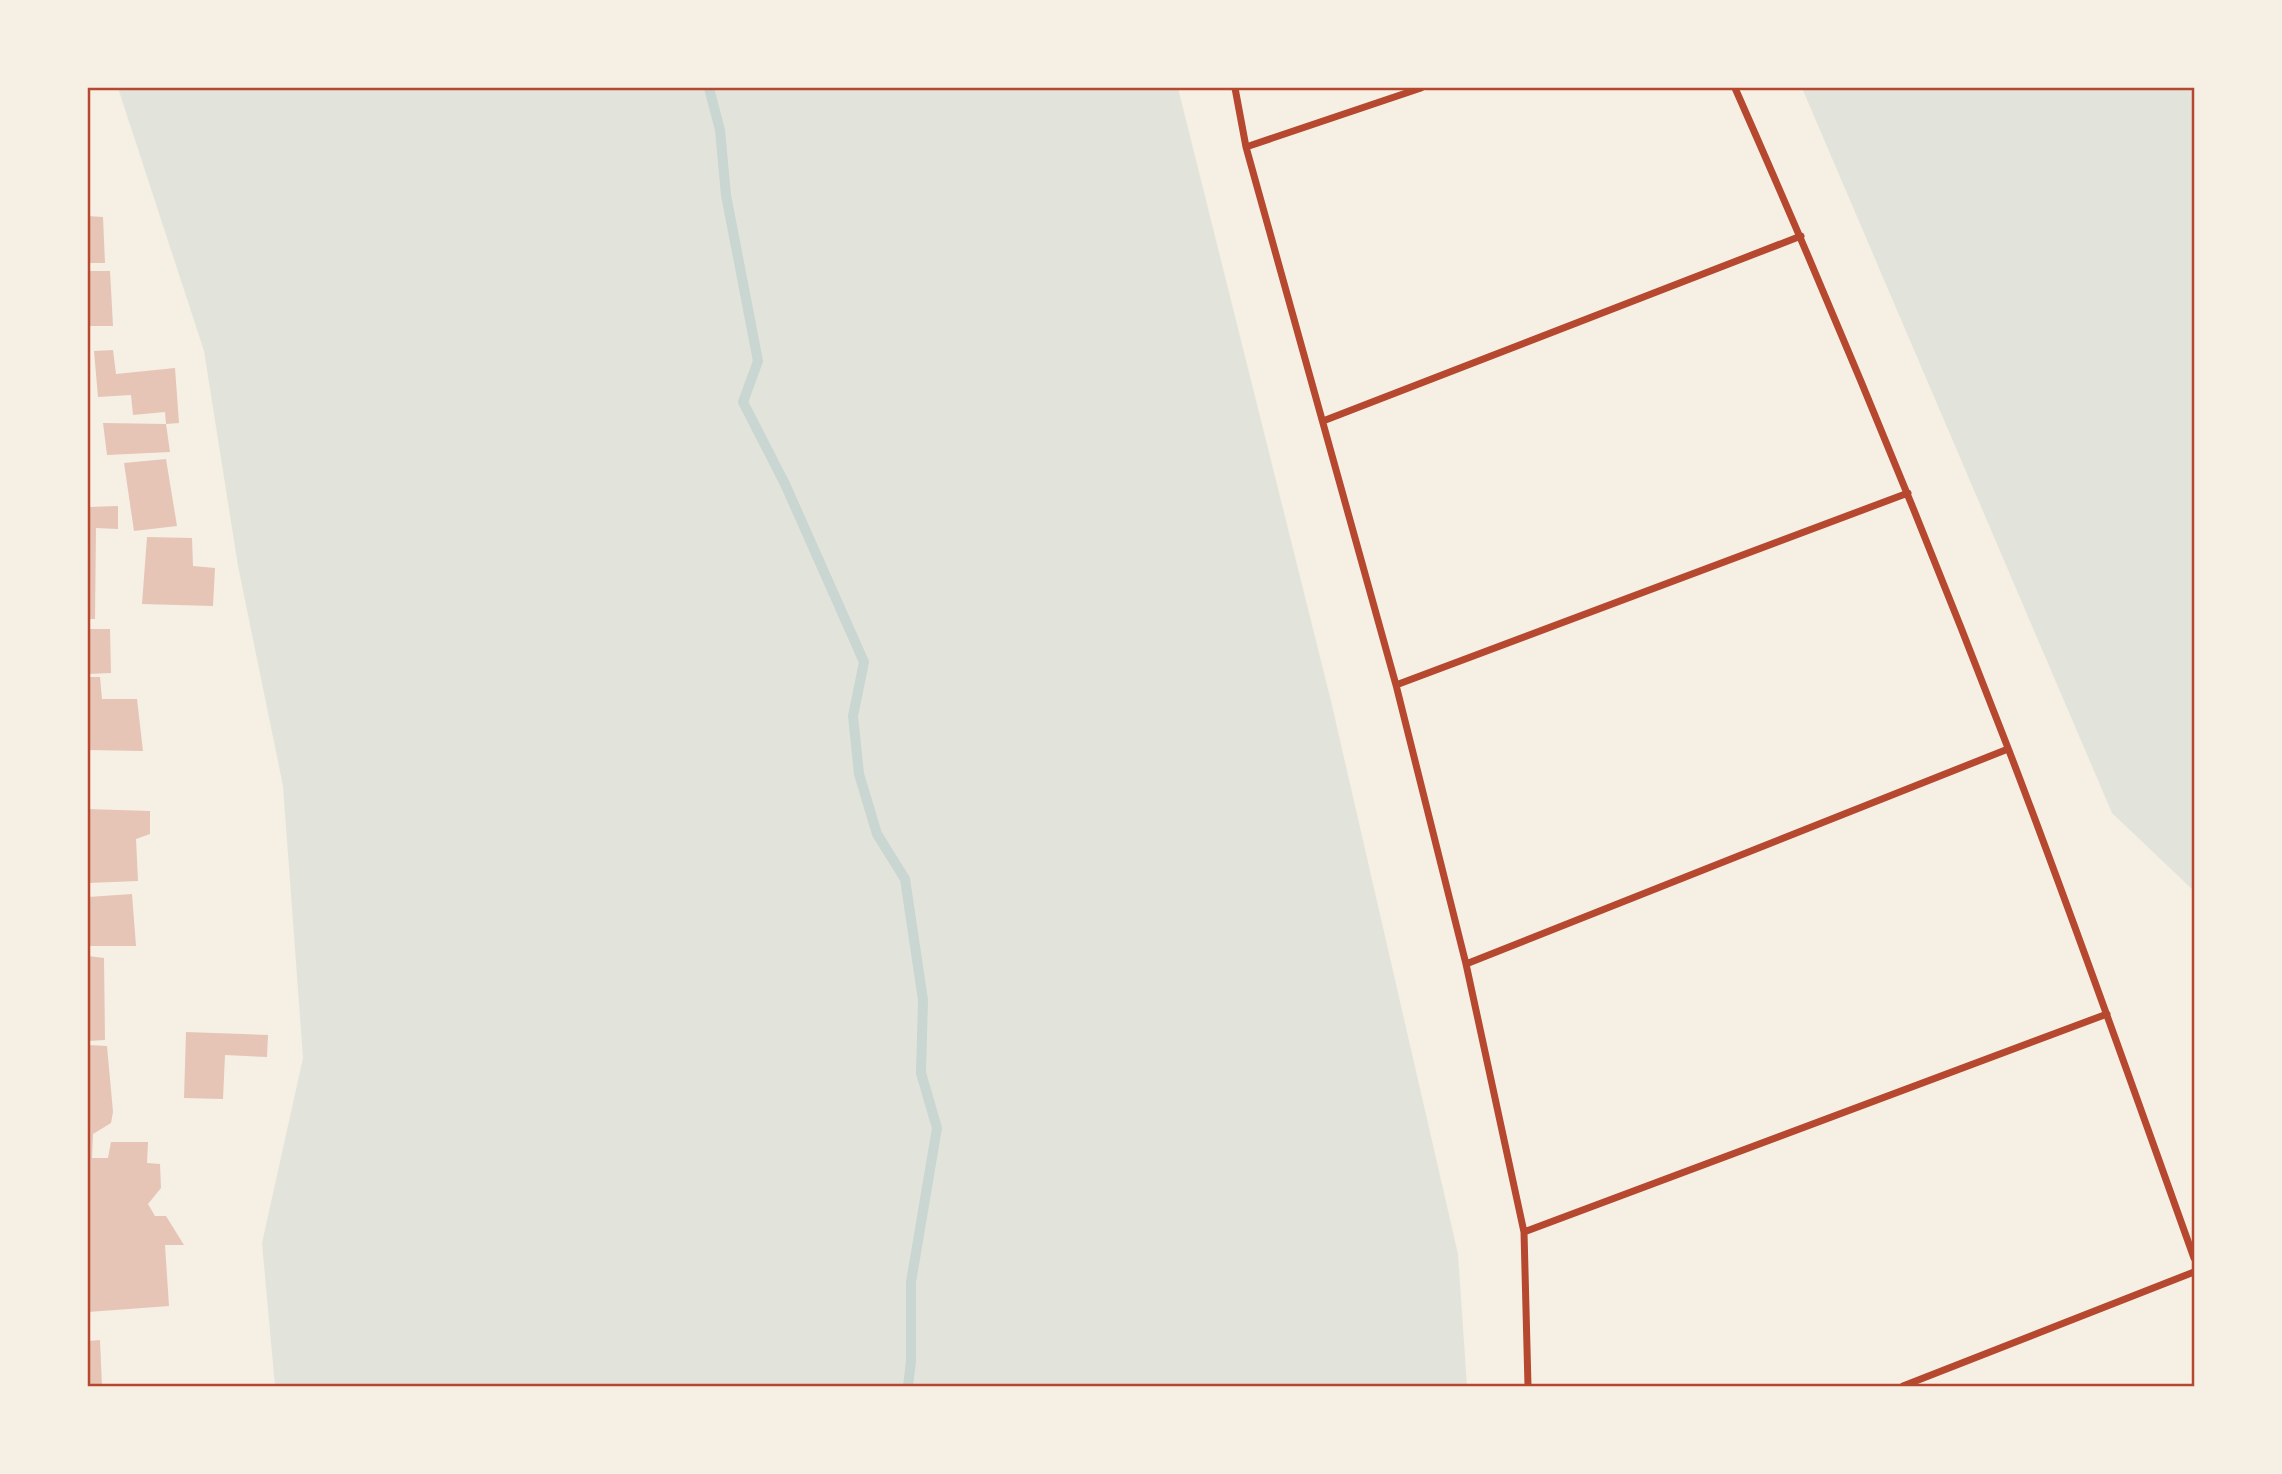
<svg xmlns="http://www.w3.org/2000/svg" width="2282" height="1474" font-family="'Alegreya Sans',sans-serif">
	<rect width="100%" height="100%" fill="#f6efe4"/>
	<path fill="#e2e4dc" d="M118,88H1178L1331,701L1458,1254L1467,1386H275L262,1243L303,1058L283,786L238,566L204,351Z
		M1802,88H2194V891L2112,813Z"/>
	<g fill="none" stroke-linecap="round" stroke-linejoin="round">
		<path stroke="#c9d6d2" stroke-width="10" d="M709,88L720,130L726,195L758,361L743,402L785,484L864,662L853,716L859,774L877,834L905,879L923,1000L921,1073L937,1128L911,1282V1361L908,1386"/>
	</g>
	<path fill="#e6c5b7" d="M88,216L103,217L105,263H88Z
		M88,271H110L113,326H88Z
		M113,350L116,374L175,368L179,423L166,424L165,412L133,415L131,395L98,397L94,351Z
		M103,423L166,424L170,452L107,455Z
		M166,459L177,526L134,531L124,463Z
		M118,506V529L96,528L95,619H88V507Z
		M147,537L192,538L193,566L215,568L213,606L142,604Z
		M88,629H110L111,673L88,674Z
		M88,677H100L102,699H137L143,751L88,750Z
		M88,809L150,811V834L136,839L138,881L88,883Z
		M132,894L136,946H88V897Z
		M88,956L104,958L105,1040L88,1041Z
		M186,1032L268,1035L267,1057L225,1055L223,1099L184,1098Z
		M88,1045L107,1046L113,1112L111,1123L93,1134L92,1158H108L111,1142H148L147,1163L160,1164L161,1188L148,1204L155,1216H166L184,1245H165L169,1306L88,1312Z
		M100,1340L102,1386H88V1341Z"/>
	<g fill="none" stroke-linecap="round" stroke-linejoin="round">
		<path stroke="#b5482f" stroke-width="7" d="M1235,88L1246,147L1396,685L1466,964L1524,1232L1528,1386
			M1735,88C1831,305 1922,525 2008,748C2073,917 2133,1088 2194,1258
			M1246,147L1421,88
			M1323,421L1801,236
			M1396,685L1908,493
			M1466,964L2008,749
			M1524,1232L2107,1014
			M1903,1386L2194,1272"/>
	</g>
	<rect width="2282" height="1474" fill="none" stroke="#f6efe4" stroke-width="178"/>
	<rect x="89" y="89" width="2104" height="1296" fill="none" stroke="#b5482f" stroke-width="2.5"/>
</svg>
